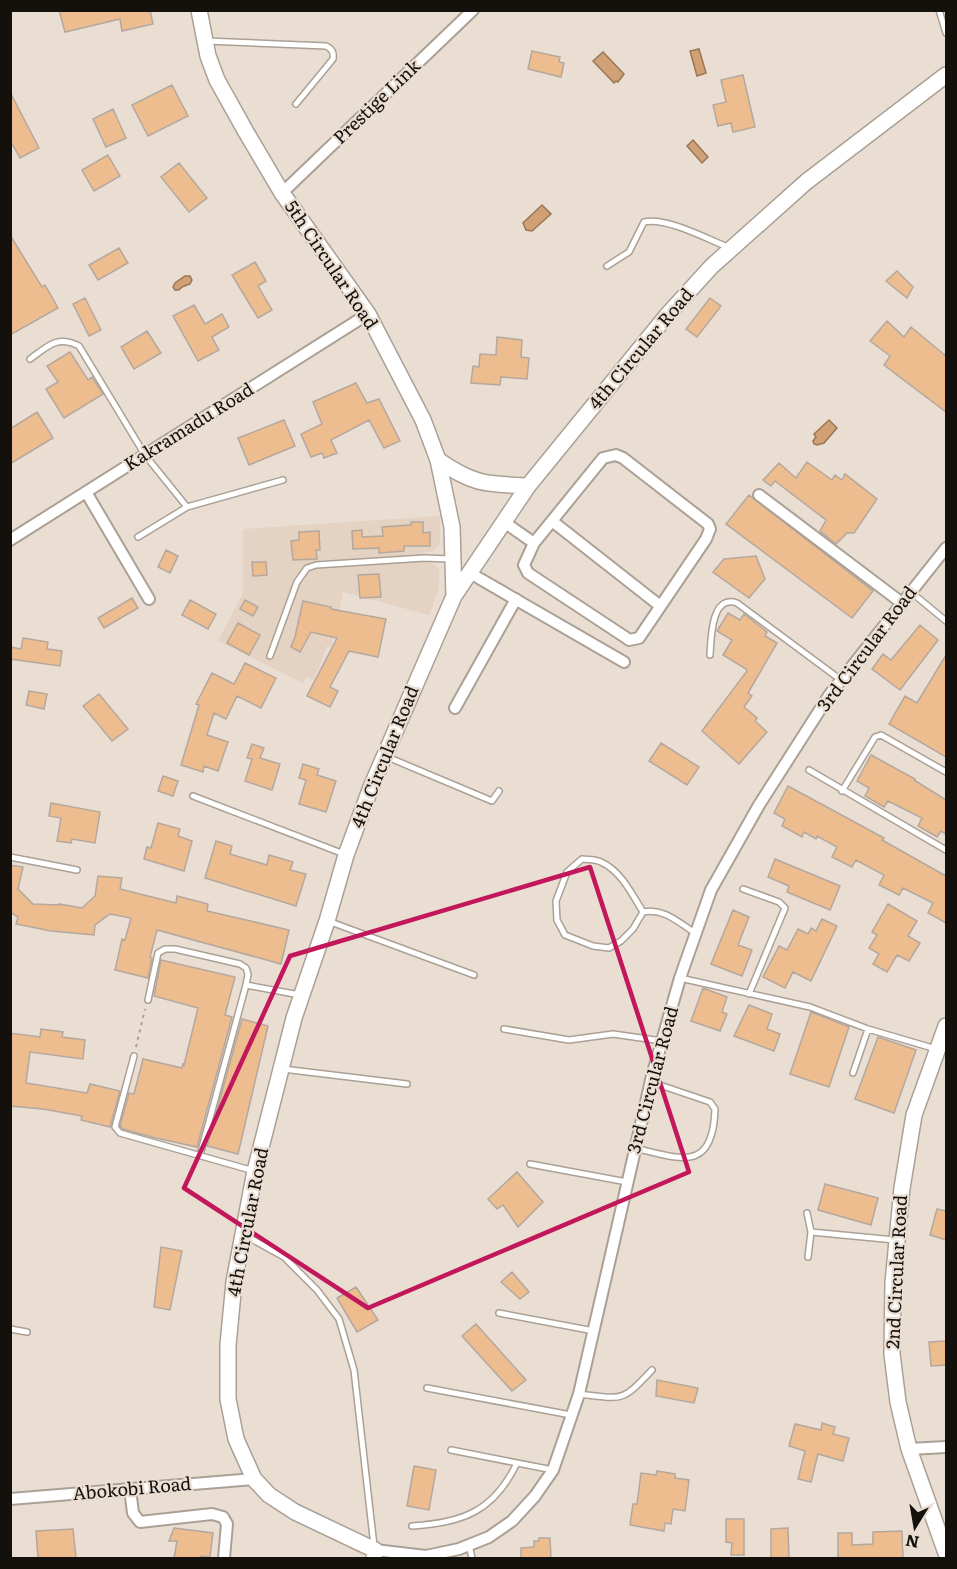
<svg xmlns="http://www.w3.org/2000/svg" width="957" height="1569" font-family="Literata,serif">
	<rect width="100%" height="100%" fill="#eaded3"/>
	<path fill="#e4d2c2" d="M440,516V541L438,547L433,551L425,552L426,563H432L439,568V588L429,615L343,592L331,647L327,646L314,680L306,677L303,683L218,641L243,593V529Z"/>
	<path fill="#d1a175" stroke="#987656" stroke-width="1.5" d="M699,49L706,73L697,76L690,51Z
		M603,52L624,74L618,82L616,81L614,83L593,61Z
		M693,140L708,157L702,163L687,146Z
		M542,205L551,214L532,231L526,230L523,223Z
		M185,276H190L192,280L190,284L182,287L179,290H175L173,287L175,283Z
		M829,420L837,428L824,443L817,445L814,444L813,441L816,437L814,434Z"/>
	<path fill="#edbc8f" stroke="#b4a89e" stroke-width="1.5" d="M59,10H150L153,24L122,31L120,19L65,32Z
		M532,51L560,57L559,62L564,63L561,77L528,69Z
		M743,75L755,127L733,132L731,123L718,126L713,105L726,102L721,80Z
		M172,85L188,116L148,136L132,105Z
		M10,92L39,148L20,158L10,140Z
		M113,109L126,138L106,147L93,119Z
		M108,155L120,176L94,191L82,170Z
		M179,163L207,198L189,212L161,177Z
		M10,235L42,287L45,285L58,308L10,335Z
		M119,248L128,263L98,280L89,265Z
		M255,262L266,281L258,286L272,310L258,318L232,275Z
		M897,271L913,287L907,298L886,281Z
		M85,298L101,330L89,336L73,304Z
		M710,298L721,306L697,337L686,329Z
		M194,305L205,324L222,314L229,327L212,337L219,350L198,361L173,316Z
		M887,321L904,337L911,327L946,356V412L884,365L890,356L870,341Z
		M147,331L161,353L134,369L121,347Z
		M497,337L522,340L521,357L529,358L527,379L501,377L500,385L471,383L473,366L479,367L480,354L496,355Z
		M70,352L88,380L92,377L103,394L64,418L46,389L58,382L47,366Z
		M356,383L367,403L379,399L400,441L384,448L369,420L331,440L337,453L324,458L322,453L311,457L301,434L322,424L313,402Z
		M37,412L53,438L10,464V429Z
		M284,420L295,446L249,465L238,438Z
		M807,462L832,480L835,475L842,480L845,474L877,499L854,533H847L836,544L820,531L826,520L775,481L771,486L763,480L779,463L796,478Z
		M749,495L873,591L852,618L726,524Z
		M411,522H423V533L430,532V546H404V551L379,553V548L353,549L352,531L362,530V537L383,536L382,527L411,525Z
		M319,531L320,550H316L317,559L293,560L291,541L299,540V532Z
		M166,550L178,556L170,573L158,567Z
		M756,556L765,579L749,598L713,572L724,559Z
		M252,562H266L267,575L253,576Z
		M379,574L381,597L360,598L358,575Z
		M132,598L138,608L104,628L98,618Z
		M190,600L216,614L208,629L182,615Z
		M245,600L258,607L253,616L240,609Z
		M303,601L331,607V609L386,619L378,657L349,651L330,687L338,691L330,707L307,696L337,638L311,632L300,652L291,647L295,637Z
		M728,613L740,620L744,614L767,632L765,636L777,643L748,693L752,696L744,707L757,718L755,721L767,732L739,764L702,731L747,671L746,669L723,655L732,640L717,631Z
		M238,623L260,635L249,655L227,643Z
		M920,625L938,640L900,690L872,669L883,654L891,660Z
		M23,638L48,642L47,649L62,651L60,666L10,659V647L21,649Z
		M946,655V757L889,724L905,696L917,703Z
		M245,663L276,678L261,708L237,696L226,719L214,713L207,735L228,742L218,771L204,766L203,772L181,765L199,705L196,704L212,673L234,684Z
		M29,691L47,694L44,709L26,705Z
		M99,694L128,729L112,741L83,706Z
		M661,743L699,767L687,785L649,761Z
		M252,744L264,748L260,758L280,764L272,790L245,781L252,759L247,758Z
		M871,755L915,779L914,780L946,800V834L941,831L937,837L918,826L922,818L888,801L884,807L865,796L869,788L857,781Z
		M303,764L319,769L317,775L336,781L326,812L299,804L306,780L299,778Z
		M163,776L178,781L173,796L158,791Z
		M788,786L884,838L882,840L946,876V923L928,913L933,903L903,888L899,895L879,885L884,875L856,860L852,867L832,857L837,847L817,836L816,839L804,832L802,837L782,826L785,819L774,813Z
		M51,803L100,812L95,843L72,839L71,843L57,841L61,818L49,816Z
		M158,823L180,829L178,836L192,841L184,871L144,859L147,847L151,848Z
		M216,841L232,846L230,854L267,865L269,855L293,862L290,870L306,874L296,906L205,878Z
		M775,859L840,886L830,910L787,892L789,886L768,877Z
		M10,865L23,867L18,889L33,904L59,905V904L82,908L95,896L98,876L122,878L120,889L176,903L177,896L208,904L207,911L289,930L281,964L157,930L150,957L152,958L148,978L115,970L122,939L125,940L131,918L110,914L95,925L94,935L51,931L16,924L18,917L10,912Z
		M888,904L917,921L908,936L920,943L909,961L897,955L887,972L873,964L879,954L869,948L877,935L872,932Z
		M733,910L749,917L738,945L752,950L742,976L711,964Z
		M822,919L837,926L811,981L793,972L785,988L763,977L779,946L787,950L798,929L808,934L811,928L816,931Z
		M161,960L235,977L225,1015L232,1017L197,1147L152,1137L123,1129L120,1126L129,1093L134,1094L143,1059L182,1068L183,1064L184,1065L198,1008L154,996Z
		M703,988L727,997L722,1012L727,1014L720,1031L691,1021Z
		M749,1005L772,1014L767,1029L780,1034L774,1051L734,1036Z
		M811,1012L849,1027L829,1087L790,1074Z
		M242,1019L268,1026L238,1154L207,1146Z
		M41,1029L63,1032L62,1037L85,1040L83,1059L30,1052L26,1083L87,1093L90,1084L120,1091L110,1127L81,1120L82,1116L43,1109L10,1106V1033L40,1037Z
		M878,1037L916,1050L894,1113L855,1099Z
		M517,1172L543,1202L518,1227L503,1205L497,1209L488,1199Z
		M825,1184L878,1198L871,1225L818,1210Z
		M937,1209L946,1211V1240L930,1235Z
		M161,1247L182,1251L170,1310L154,1307Z
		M512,1272L529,1292L520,1299L501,1282Z
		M356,1287L378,1320L357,1332L337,1298Z
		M476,1324L526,1380L512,1391L462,1336Z
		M946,1341V1365L931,1366L929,1342Z
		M657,1380L698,1388L694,1403L656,1396Z
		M822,1423L835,1427L833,1434L849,1438L843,1461L818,1454L811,1482L798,1479L805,1451L789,1446L795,1424L821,1430Z
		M414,1466L436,1470L429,1510L407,1506Z
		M657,1471L675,1474V1478L689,1480L685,1511L673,1509L671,1524L665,1523L664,1531L630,1525L633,1504H637L641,1473L656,1475Z
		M726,1519H744V1555H731L732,1543L726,1542Z
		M174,1528L213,1533L210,1557L201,1556L200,1558H174L177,1541H169Z
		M788,1528L789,1558H771V1529Z
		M73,1529L76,1558H38L36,1531Z
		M902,1531L903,1558H838V1533H852V1545L873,1544V1532Z
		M539,1538H550L551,1558H521V1548L534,1547V1541H539Z"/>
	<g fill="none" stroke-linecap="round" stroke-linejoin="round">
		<g stroke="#aba096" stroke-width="8">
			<path id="lane" d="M939,10L946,33
				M206,41L326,46C332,49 334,52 333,59L296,104
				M607,266L629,252L644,222C667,217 707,239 730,248
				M30,359C48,346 57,335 79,346L145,455L187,507
				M138,537L187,507L283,480
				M911,592L946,621
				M710,655C711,639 711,594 737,603L841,680
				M270,656L297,582L307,568L316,565L424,558L451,559
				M385,756L492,801L499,791
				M809,770L946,850
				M842,791L875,737L881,735L946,772
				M193,796L344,854
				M10,857L77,870
				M743,889L779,902L785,908L749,994
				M643,912C632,894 621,871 601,862C595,859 588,860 582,859L567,872L556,901L557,920L565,935L593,946L609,948L621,941L633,929L643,912C664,908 678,922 695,933
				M328,921L474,975
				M680,978L810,1007L868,1029L936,1049
				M246,985L300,995
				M148,1000L158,953L165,949H175L240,964L246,968L248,974L246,985L200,1155
				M504,1029L569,1040L613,1034L662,1041
				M134,1056L115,1127L120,1133L254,1171
				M283,1069L407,1084
				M853,1073L868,1029
				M635,1148C681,1159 713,1173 715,1109L710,1102L651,1082
				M530,1164L627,1182
				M807,1213L811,1232L808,1257
				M811,1232L895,1240
				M246,1236L284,1257L317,1290L339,1319L354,1370L374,1546
				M499,1313L594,1331
				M10,1329L27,1332
				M427,1388L571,1415
				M579,1394C623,1399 621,1403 652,1370
				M451,1450L553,1470
				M412,1526C463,1523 494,1511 517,1463
				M469,1545L472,1558"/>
		</g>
		<g stroke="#aba096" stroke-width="14">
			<path id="street" d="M282,193L473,10
				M86,492L149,599
				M759,495L902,603
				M552,521L659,605
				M504,522L534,543L603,458L616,455L623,458L708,524L710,529L706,539L639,638L629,640L625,637L528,573L524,565L534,543
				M10,540L368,314
				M470,573L624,662
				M455,708L516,599
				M909,1449L946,1447
				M130,1489L133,1513L140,1522L212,1514L223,1517L227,1524L224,1558
				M10,1499L254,1479
				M375,1550L426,1556L459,1549L489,1537L512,1521L535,1496L553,1470L579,1394L652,1076L680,978L711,890L759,805L830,694L946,548"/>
		</g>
		<g stroke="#aba096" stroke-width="18">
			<path id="secondary" d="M199,10L208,56L217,80L246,132L282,193L368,314L423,420L438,460L452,527L454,596
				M438,460C474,485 486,484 528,486
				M946,1026L914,1115L902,1188L893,1283L892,1354L898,1402L909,1449L946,1553
				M374,1558L375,1550L295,1512L269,1495L254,1479L236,1439L228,1399V1345L234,1282L255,1171L294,1018L327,921L346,855L371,787L454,596L528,486L669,313L712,266L806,182L946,75"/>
		</g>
		<path stroke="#a69c93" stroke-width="2" stroke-dasharray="3 4.5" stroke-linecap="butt" d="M136,1047L145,1009"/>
		<use href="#lane" stroke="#fff" stroke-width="5"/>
		<use href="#street" stroke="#fff" stroke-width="10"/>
		<use href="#secondary" stroke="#fff" stroke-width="15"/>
	</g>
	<path fill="none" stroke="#c2185b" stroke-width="4.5" stroke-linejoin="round" d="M590,867L689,1172L368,1308L184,1188L290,956Z"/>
	<g text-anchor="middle" stroke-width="4.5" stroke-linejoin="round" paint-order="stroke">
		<g font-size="18" fill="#14100c" stroke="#eaded3">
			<text transform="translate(377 102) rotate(-44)" y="6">Prestige Link</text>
			<text transform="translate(331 265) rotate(56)" y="6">5th Circular Road</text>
			<text transform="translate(641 349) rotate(-50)" y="6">4th Circular Road</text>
			<text transform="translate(189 427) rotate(-32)" y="6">Kakramadu Road</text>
			<text transform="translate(867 649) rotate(-53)" y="6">3rd Circular Road</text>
			<text transform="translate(385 757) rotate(-68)" y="6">4th Circular Road</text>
			<text transform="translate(653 1080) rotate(-75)" y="6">3rd Circular Road</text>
			<text transform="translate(248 1222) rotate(-79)" y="6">4th Circular Road</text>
			<text transform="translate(897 1272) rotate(-87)" y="6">2nd Circular Road</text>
			<text transform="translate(132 1489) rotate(-5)" y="6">Abokobi Road</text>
		</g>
	</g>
	<rect width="957" height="1569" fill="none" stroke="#14100c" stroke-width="24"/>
	<g transform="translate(915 1527) rotate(191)" stroke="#eaded3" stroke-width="4.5" paint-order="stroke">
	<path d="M0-4.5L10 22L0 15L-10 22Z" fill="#14100c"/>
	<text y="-9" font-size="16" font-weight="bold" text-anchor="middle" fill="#14100c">N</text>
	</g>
</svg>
